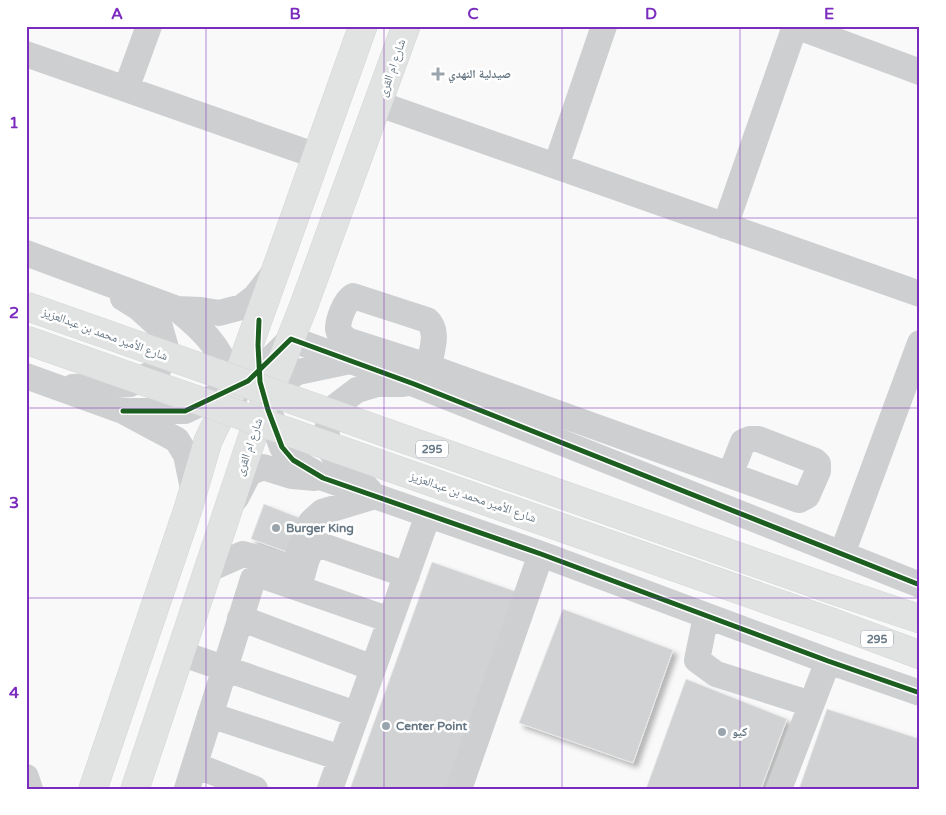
<svg xmlns="http://www.w3.org/2000/svg" width="946" height="815" font-family="'Varela Round','Noto Naskh Arabic',sans-serif">
	<defs>
		<filter id="shadow"><feDropShadow dx="4.5" dy="4.5" stdDeviation="2.5" flood-color="#0004"/></filter>
	</defs>
	<rect width="100%" height="100%" fill="#f9f9f9"/>
	<path fill="#d0d2d3" stroke="#e8e8e8" filter="url(#shadow)" d="M264,504L300,518L287,552L251,539Z
		M432,562L520,593L450,789H350Z
		M563,609L673,650L633,763L519,723Z
		M686,679L787,719L761,789H646Z
		M827,709L920,739V781L917,789H799Z"/>
	<g fill="none" stroke-linecap="round" stroke-linejoin="round">
		<g stroke="#d5d6d7" stroke-width="29">
			<path id="major" d="M839,592L920,619
				M834,623L920,655
				M93,789L188,509L208,441L234,387L363,26
				M135,789L255,429L304,305L406,26"/>
		</g>
		<path stroke="#cecfd0" stroke-width="26" d="M796,26L920,72
			M26,54L317,156
			M126,89L149,26
			M379,104L920,294
			M556,166L604,26
			M725,226L795,26
			M26,253L177,309C210,335 224,353 236,394
			M177,309L201,310L219,313L242,307L255,297L273,274
			M429,367C431,351 440,331 427,320L353,296C345,301 338,319 338,329C339,335 345,338 349,341L424,365L429,367L799,500L807,496L818,471V464L815,461L758,439H750L743,442L730,475
			M26,376L123,411L177,440L186,455L193,488L191,497
			M73,387L130,384L157,371L165,358L166,348L160,327L139,308L123,298
			M260,393L298,372L350,361
			M123,411H185L248,381L291,339L414,384L920,585
			M269,411L282,447L293,460L323,478L541,554L828,661L920,693
			M369,490L344,467L332,453L326,432L336,406L357,390L377,384H403
			M236,498L249,473L263,467L292,476L315,478
			M842,554L920,343
			M207,570L243,554L289,567L293,565L296,560L311,522L322,512L375,496
			M303,573C306,562 308,549 320,545L407,575
			M706,616L697,660L716,674L811,704
			M240,618L373,668
			M180,653L356,714
			M210,715L341,758
			M195,765L255,789
			M26,777L30,789
			M187,789L253,579L263,576L390,620
			M330,789L428,515
			M459,789L541,554
			M779,789L828,661"/>
		<use href="#major" stroke="#e1e2e2" stroke-width="28"/>
		<g stroke="#d5d6d7" stroke-width="29" stroke-linecap="butt">
			<path id="major-bridge" d="M26,306L839,592
				M26,340L834,623"/>
		</g>
		<use href="#major-bridge" stroke="#e1e2e2" stroke-width="28"/>
		<g stroke="#fff" stroke-width="8">
			<path id="cycleway" d="M259,320L258,345L260,382L268,410L282,447L293,460L323,478L541,554L828,661L920,693
				M123,411H185L248,381L291,339L414,384L920,585"/>
		</g>
		<use href="#cycleway" stroke="#1b5e20" stroke-width="5"/>
	</g>
	<path fill="none" stroke="#7b2cbf" stroke-width="1" stroke-opacity="0.55" d="M206,26V789M384,26V789M562,26V789M740,26V789M26,218H920M26,408H920M26,598H920"/>
	<g fill="#99a4ac" stroke="#fff" stroke-width="2">
		<path d="M435.5 66.5h5v5h5v5h-5v5h-5v-5h-5v-5h5z"/>
		<circle cx="276" cy="528" r="5"/>
		<circle cx="386" cy="726" r="5"/>
		<circle cx="722" cy="732" r="5"/>
	</g>
	<g text-anchor="middle" stroke-width="5" stroke-linejoin="round" paint-order="stroke">
		<g fill="#fff" stroke="#939fa8" stroke-width="1">
			<rect x="416" y="440.5" width="32" height="17" rx="4"/>
			<rect x="861" y="630.5" width="32" height="17" rx="4"/>
		</g>
		<g font-size="11" font-weight="bold" fill="#657683">
			<text x="432" y="453">295</text>
			<text x="877" y="643">295</text>
		</g>
		<g font-size="12" fill="#657683" stroke="#fff">
			<text transform="translate(392 68) rotate(-71)" y="4">شارع ام القرى</text>
			<text transform="translate(105 334) rotate(20)" y="4">شارع الأمير محمد بن عبدالعزيز</text>
			<text transform="translate(249 447) rotate(-71)" y="4">شارع ام القرى</text>
			<text transform="translate(473 497) rotate(19)" y="4">شارع الأمير محمد بن عبدالعزيز</text>
		</g>
		<g font-size="12" font-weight="bold" fill="#657683" stroke="#fff" text-anchor="start">
			<text x="448" y="78">صيدلية النهدي</text>
			<text x="286" y="532">Burger King</text>
			<text x="396" y="730">Center Point</text>
			<text x="732" y="736">كيو</text>
		</g>
	</g>
	<rect width="946" height="815" fill="none" stroke="#ffffff" stroke-width="55"/>
	<rect x="28" y="28" width="890" height="760" fill="none" stroke="#7b2cbf" stroke-width="2"/>
	<g font-size="16" text-anchor="middle" font-weight="bold" fill="#7b2cbf">
		<text x="117" y="19">A</text>
		<text x="295" y="19">B</text>
		<text x="473" y="19">C</text>
		<text x="651" y="19">D</text>
		<text x="829" y="19">E</text>
		<text x="14" y="128">1</text>
		<text x="14" y="318">2</text>
		<text x="14" y="508">3</text>
		<text x="14" y="698">4</text>
	</g>
</svg>
